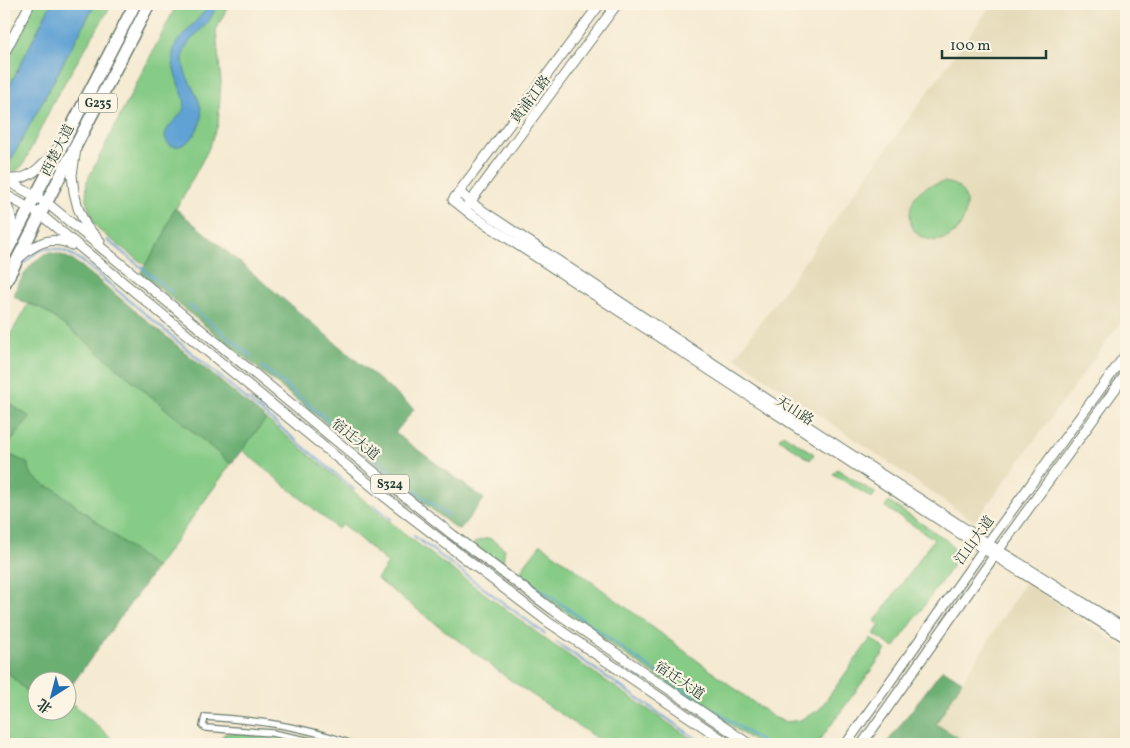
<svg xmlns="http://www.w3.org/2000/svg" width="1130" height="748" font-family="Vollkorn,'Noto Serif SC',serif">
	<rect width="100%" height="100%" fill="#fcf5e5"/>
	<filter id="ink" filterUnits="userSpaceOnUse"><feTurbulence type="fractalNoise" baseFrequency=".02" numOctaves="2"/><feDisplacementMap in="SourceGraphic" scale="10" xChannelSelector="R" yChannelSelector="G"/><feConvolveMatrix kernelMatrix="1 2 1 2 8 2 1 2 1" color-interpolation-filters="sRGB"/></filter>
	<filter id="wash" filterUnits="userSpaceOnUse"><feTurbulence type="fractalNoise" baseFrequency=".0096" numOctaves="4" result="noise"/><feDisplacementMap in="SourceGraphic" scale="20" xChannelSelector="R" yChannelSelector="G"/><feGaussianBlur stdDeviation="1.12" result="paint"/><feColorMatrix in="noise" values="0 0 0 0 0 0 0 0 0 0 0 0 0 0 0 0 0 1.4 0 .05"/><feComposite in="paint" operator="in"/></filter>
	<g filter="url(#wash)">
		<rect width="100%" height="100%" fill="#f5ead2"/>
		<path fill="#e5dbba" d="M992,4H1126V315L975,522L735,357Z
			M1025,582L1126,649V744H962L961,740L936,724Z"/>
		<path fill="#86cb86" stroke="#52845d" d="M32,4H51L4,97V59Z
			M95,4H112L56,97L23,165C17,172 13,172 5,171Z
			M177,4H229L216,30L221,82L218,125L207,152L179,204L173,211L162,240L145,265L100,231L94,223L86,200L87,181Z
			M944,182C949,183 954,184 958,187C979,202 957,256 920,236C906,228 908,202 919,192C926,186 935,184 944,182Z
			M28,304L41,308L88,343L231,464L156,568L56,490L46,486L32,476L27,463L10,455L4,451L29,417L4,400V346Z
			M266,419L410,538L552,644L699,744H605L509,679L377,579L388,563L342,524L338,529L242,450Z
			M783,434L814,454L810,460L779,439Z
			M837,469L875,493L872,498L833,474Z
			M889,502L945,539C951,544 954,549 957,557L953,565L894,648L874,634L880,625L875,621L934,539L885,507Z
			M488,538L491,539L505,549L503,561L501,564L499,565L474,546L475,542Z
			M541,544L773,717L786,722L800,720L819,710L871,638L886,650L817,744H758L614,647L519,578L523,567Z
			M4,669L37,701L38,710L48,711L50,712L52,711L68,710V700L118,744H4Z
			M235,733C261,734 287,738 313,744H223L221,739L224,734Z"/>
		<path fill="#6caf73" stroke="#467654" d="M175,208L414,409L395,433L484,499L460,529L455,528L140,273L162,240L173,211Z
			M47,253C61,252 70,259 81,266L266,419L231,464L88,343L41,308L22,301L14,296C19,279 31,261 47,253Z
			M4,400L30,417L4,450Z
			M4,451L10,455L27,463L32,476L46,486L56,490L156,568L68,690V680H38L37,701L4,669Z
			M943,669L962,681L936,724L962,740V744H886Z"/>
		<path fill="#61a2d4" stroke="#407084" d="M51,4H95L4,173V97Z
			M209,4H218C215,9 212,16 209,21C200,32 184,42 183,58C182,82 210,102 199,126C196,131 195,135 191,139C187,142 183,146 178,146C174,147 170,145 168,143C157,131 181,118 184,108C186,100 182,93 179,86C174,71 169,56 177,42L206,10Z"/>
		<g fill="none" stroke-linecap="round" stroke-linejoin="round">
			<path stroke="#61a2d4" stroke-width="2" d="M107,240L172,292
				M25,263C42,241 62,247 82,261L354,489
				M189,305L251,356
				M263,367L397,477L448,516
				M374,505L391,519
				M414,536L545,634
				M521,575L636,658L765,744
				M556,642L704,744"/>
		</g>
	</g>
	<g filter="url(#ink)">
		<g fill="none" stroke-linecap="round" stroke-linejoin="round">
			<g stroke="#6a7a6b" stroke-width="8">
				<path id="street" d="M326,744L272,733L206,728L203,726L205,717C256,720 303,726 352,744"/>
			</g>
			<g stroke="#6a7a6b" stroke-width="11">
				<path id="secondary" d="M600,4L453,200L472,215L976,544L1126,638
					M4,54L30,4
					M459,192L477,207L818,433L998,550L1126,629
					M468,205L617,4
					M846,744L988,543L1126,354
					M862,744L995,555L1126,374"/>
			</g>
			<g stroke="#6a7a6b" stroke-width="11">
				<path id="primary" d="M76,149L72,175L74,192L78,208L86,226L100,241
					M5,178C27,184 43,165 56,150
					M4,179L47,203L390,485L453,535L553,610L749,744
					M4,194L41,215L385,497L548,622L729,744
					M4,200C11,212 14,225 11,238
					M20,257C36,243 52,235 72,245"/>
			</g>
			<g stroke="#6a7a6b" stroke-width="14">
				<path id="highway" d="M4,257L135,4
					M4,285L149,4"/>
			</g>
			<use href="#street" stroke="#fff" stroke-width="5.5"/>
			<use href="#secondary" stroke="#fff" stroke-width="9"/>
			<use href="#primary" stroke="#fff" stroke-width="9"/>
			<use href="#highway" stroke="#fff" stroke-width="11"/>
		</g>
	</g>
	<g text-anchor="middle" stroke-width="4.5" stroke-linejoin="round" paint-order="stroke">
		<g fill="#fcf5e5" stroke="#617469" stroke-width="1">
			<rect x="79" y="93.5" width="38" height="19" rx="4"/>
			<rect x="371" y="474.5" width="38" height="19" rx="4"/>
		</g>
		<g font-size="12" font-weight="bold" fill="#1f3d34">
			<text x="98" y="107">G235</text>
			<text x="390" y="488">S324</text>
		</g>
		<g font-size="14" fill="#1f3d34" stroke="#fcf5e5">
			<text transform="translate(530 99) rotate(-53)" y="5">黄浦江路</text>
			<text transform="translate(57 150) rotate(-63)" y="5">西楚大道</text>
			<text transform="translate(795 410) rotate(33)" y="5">天山路</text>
			<text transform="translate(356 439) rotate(39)" y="5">宿迁大道</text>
			<text transform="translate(974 540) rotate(-54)" y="5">江山大道</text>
			<text transform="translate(680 680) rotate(34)" y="5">宿迁大道</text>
		</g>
	</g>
	<rect width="1130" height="748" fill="none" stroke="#fcf5e5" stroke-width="20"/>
	<g transform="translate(52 696) rotate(216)"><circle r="24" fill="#fcf5e5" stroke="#a4ab9e"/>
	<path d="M0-4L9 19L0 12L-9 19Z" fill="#1f6fb2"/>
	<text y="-8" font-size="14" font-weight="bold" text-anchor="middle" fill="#1f3d34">北</text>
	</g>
	<path d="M942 50v8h104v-8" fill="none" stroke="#1f3d34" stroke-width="2.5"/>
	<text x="950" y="50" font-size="15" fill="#1f3d34" stroke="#fcf5e5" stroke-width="4" paint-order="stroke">100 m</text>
</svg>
